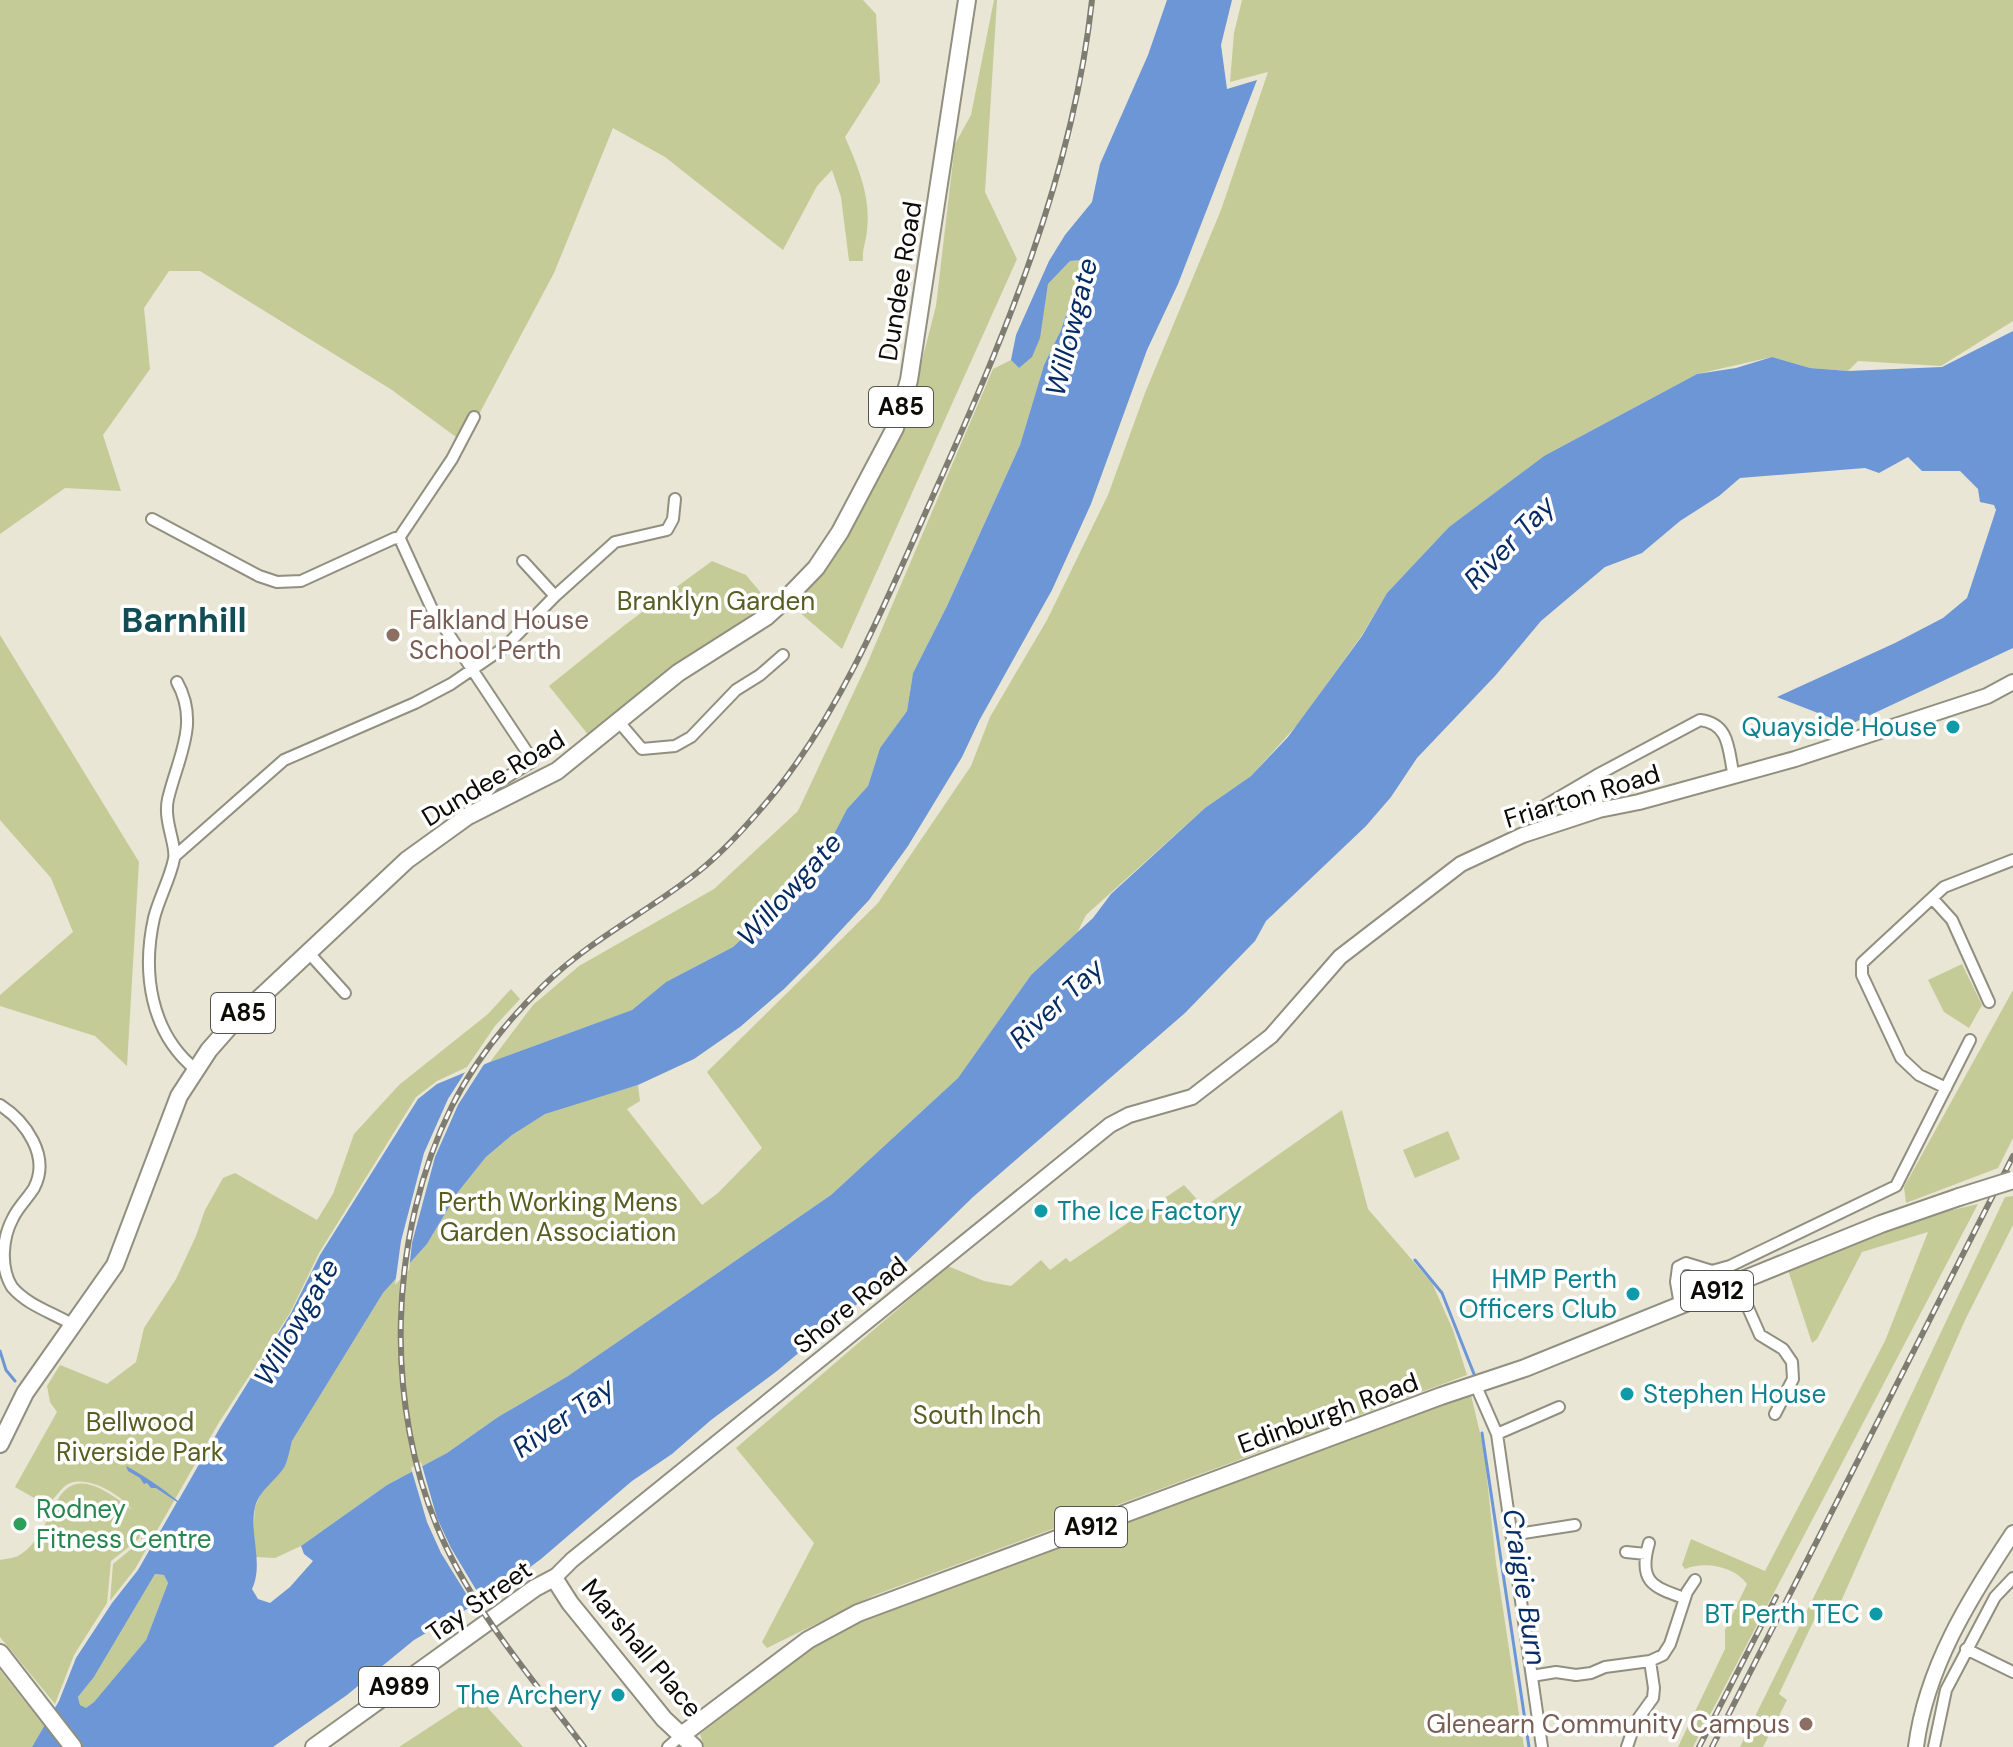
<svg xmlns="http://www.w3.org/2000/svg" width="2013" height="1747" font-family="'DM Sans',sans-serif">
	<rect width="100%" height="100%" fill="#e9e6d5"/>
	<path fill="#c4cb97" d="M0,0H863L876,14L880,82L845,137C858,167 871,196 867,230C866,242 862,249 863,261H849L841,197L832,170L817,186L783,250L665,157L613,128L554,273L477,418L456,437L392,390L200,271H169L144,308L150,369L103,435L121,491L65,488L0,534Z
		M994,0H997L985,192L1017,259L842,649L791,605L841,547L904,430L936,306L955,144L971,115Z
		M1242,0H2013V321L1941,366L1858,361L1848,371L1810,368L1772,357L1697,374L1544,456L1449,527L1387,593L1362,635L1297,725L1251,776L1205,808L1086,915L1077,933L1031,975L958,1078L831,1195L568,1376L498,1417L447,1453L387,1485L301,1546L275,1558L256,1557L253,1537L255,1507L262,1491L285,1466L292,1441L383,1293L427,1244L458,1192L486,1157L512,1135L545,1113L638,1085L640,1101L627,1109L702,1205L718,1193L762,1148L707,1072L878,903L971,766L990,717L1047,620L1108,495L1145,393L1221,210L1268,72L1230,82L1234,33Z
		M1082,260L1081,276L1074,291L1061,330L1044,365L1020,445L947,606L913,673L907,711L880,748L868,786L847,809L833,836L810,867L786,897L733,947L666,982L632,1010L490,1062L533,1005L579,966L714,889L798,811L867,664L993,369L1011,360L1019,368L1039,340L1048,284L1070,261Z
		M712,561L746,575L772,606L671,668L590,737L549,686L626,624Z
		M0,635L139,862L127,1066L95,1036L0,1006V995L73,932L51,878L0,820Z
		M1962,964L1982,1005L1969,1028L1944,1012L1928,980Z
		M511,989L520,999L495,1026L467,1067L437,1081L416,1097L319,1253L290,1313L218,1424L135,1569L110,1601L113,1564L141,1541V1532L139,1539L111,1561L107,1603L74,1655L55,1704L0,1637V1560C5,1559 14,1558 18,1556C64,1530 45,1439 132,1510C121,1494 83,1472 65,1486C59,1491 53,1500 48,1506L15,1487L57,1412L50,1402L47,1386L60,1365L107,1384L136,1362L144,1328L176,1279L196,1236L205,1210L223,1178L235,1173L317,1220L333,1194L354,1134L399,1085L488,1014Z
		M2013,990V1138L1998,1168L1906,1203L1904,1187Z
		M1342,1110L1368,1209L1432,1283L1453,1330L1467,1375L875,1595L767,1648L762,1642L814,1543L736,1448L948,1266L984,1281L1011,1286L1041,1260L1050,1270L1066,1258L1070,1262L1184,1185L1204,1207Z
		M1448,1131L1460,1159L1415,1178L1403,1150Z
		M2013,1196V1225L1966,1318L1839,1606L1824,1599L1779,1694L1787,1700L1763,1747H1740L1860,1503L2005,1197Z
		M1978,1204L1693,1747H1678L1725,1649V1630L1747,1584C1734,1566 1705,1561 1685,1569L1682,1565L1691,1539L1765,1571L1885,1341L1928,1232L1862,1252L1817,1339L1812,1343L1788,1270L1935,1214Z
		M1471,1395L1484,1450L1496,1563L1524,1747H704L700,1734L858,1613Z
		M155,1574L164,1575L168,1583L146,1640L94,1702L85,1709L80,1705L78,1697L94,1677Z
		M0,1670L45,1727L32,1747H0Z
		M477,1696L523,1747H399Z"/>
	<path fill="#6d96d6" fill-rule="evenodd" d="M1167,0H1232L1221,45L1227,89L1257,80L1178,284L1147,350L1091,504L1052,590L979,721L962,757L908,846L869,900L816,957L784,989L740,1027L694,1059L638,1085L545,1114L512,1135L486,1157L458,1192L427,1244L383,1293L292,1441C290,1449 288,1459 285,1466C276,1481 260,1489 255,1507C249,1534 264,1564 252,1589L258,1599L270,1603L290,1587L313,1561L304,1554L301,1546L387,1485L447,1453L498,1417L568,1376L831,1195L958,1078L1031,975L1093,918L1111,894L1205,808L1251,776L1288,737L1362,636L1387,593L1449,527L1544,456L1697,374L1736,368L1772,357L1810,368L1848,371L1942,367L2013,331V648L1849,725L1777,697L1895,643L1943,618L1967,598L1996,510L1994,505L1980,502L1978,489L1960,471H1922L1908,457L1879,473L1865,468L1740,478L1719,496L1680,521L1642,553L1605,567L1541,621L1495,676L1417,758L1391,797L1366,826L1266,921L1255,941L1185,1013L973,1197L899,1269L777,1371L711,1420L672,1454L632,1481L541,1559L498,1591L414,1640L347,1695L273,1747H32L59,1701L76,1658L112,1603L138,1570L177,1502L156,1488H151L147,1483L144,1484L140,1478L128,1471L126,1466C143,1475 162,1488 178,1501L221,1426L291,1313L320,1255L418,1099L437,1084L490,1062L632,1010L666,982L733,947L786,897L810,867L833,836L847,809L868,786L880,748L907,711L913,673L947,606L1020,445L1044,365L1061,330L1074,291L1081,276L1082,260L1070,261L1048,284L1040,338L1032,357L1019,368L1011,360L1016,335L1049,261L1065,235L1092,202L1100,164L1148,55ZM155,1574L164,1575L168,1583L146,1640L94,1702L86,1708L80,1705L78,1697L94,1677Z"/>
	<path fill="#e9e6d5" d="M488,1058L458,1105L435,1157L412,1243L409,1270L395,1285L401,1241L424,1153L448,1099L469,1066Z
		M421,1462L437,1518L451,1548L484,1603L475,1608L441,1553L427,1522L411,1468Z"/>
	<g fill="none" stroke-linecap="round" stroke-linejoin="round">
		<path stroke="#6d96d6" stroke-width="3" d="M1415,1260L1442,1293L1474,1374
			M0,1351L6,1370L15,1381
			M1482,1433L1529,1747"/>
		<g stroke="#918f7f" stroke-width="14">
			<path id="street" d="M152,519L259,576L277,582L301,581L395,538L400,539L432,609L533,761L489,788L486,796L485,807
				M399,538L452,459L474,417
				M523,561L555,596
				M177,682C200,723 178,757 168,799C163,821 177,845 174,859C170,879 159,898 154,918C142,972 150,1032 195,1069
				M619,722L642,749L675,746L691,737L736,690L760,675L783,655
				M1599,810L1595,788L1597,775L1700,720C1731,724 1728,751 1734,777
				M1527,816L1597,775
				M175,856L284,760L415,703L451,684L505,647L555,596L615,542L667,530L673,519L675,499
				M1932,898L1952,920L1989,1002
				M308,952L345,993
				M1946,1088L1919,1075L1901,1058L1862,975V963L1944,887L2013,860
				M0,1105C25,1121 51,1156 34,1188C28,1198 18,1207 13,1218C2,1238 0,1268 12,1287C28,1306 54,1313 75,1326
				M1737,1283L1760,1335L1783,1349L1792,1362L1793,1379L1775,1414
				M1680,1305L1676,1282L1678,1267L1686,1263L1712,1271L1730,1266L1896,1186L1970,1040
				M1476,1386L1497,1434L1542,1747
				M1497,1434L1559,1407
				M1511,1535L1575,1525
				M1649,1543C1638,1581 1652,1587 1684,1598
				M1626,1552L1646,1554
				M1966,1649L2013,1672
				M1532,1676L1556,1672L1576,1675L1591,1673L1605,1667L1650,1661L1663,1655L1670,1644L1687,1592L1695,1580
				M668,1747L683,1734
				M1627,1747L1635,1723L1653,1698L1654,1688L1650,1661
				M1934,1747L1946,1690L1995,1597L2013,1578"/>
		</g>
		<g stroke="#918f7f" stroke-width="18">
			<path id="secondary" d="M554,1578L572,1560L1110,1125L1129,1115L1192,1097L1271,1036L1340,957L1461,864L1523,835L1599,810L1639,802L1795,759L1987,696L2013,682
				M1916,1747C1926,1668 1969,1599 2013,1533"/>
		</g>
		<g stroke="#918f7f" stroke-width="20">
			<path id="primary" d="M0,1444L25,1393L115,1265L179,1096L209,1050L231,1025L407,860L468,816L557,771L678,673L766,617L786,599L816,568L840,532L895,428L909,380L967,0
				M0,1653L73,1747
				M683,1734L808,1640L858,1613L1441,1396L1525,1368L1881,1224L1959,1197
				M314,1747L535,1588L554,1578L570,1603L664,1719L694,1747"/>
		</g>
		<use href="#street" stroke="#fff" stroke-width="10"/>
		<use href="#secondary" stroke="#fff" stroke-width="14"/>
		<use href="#primary" stroke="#fff" stroke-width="16"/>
		<g stroke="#7f7d71" stroke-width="6">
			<path id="rail" d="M584,1747C534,1681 476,1614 442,1538C383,1406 388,1235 452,1106C474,1062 508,1020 543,986C589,940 648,912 698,872C727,849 752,820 775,792C844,705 887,599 932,498C1004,338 1073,176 1092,0
				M1699,1747L1776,1597
				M1712,1747L2013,1156"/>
		</g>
		<use href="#rail" stroke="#fff" stroke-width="3" stroke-dasharray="9" stroke-linecap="butt"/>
		<g stroke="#918f7f" stroke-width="20" stroke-linecap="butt">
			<path id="primary-bridge" d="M1959,1197L2013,1180"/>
		</g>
		<use href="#primary-bridge" stroke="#fff" stroke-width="16"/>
	</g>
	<g fill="#8d6e63" stroke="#fff" stroke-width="3">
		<circle cx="393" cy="635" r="8"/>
		<circle cx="1806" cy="1724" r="8"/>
	</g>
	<g fill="#0f9aa8" stroke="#fff" stroke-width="3">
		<circle cx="1953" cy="727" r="8"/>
		<circle cx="1041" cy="1211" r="8"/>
		<circle cx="1633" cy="1294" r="8"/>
		<circle cx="1627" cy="1394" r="8"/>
		<circle cx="1876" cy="1614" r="8"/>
		<circle cx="618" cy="1695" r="8"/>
	</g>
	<circle fill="#2e9e5b" stroke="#fff" stroke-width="3" cx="20" cy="1524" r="8"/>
	<g text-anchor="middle" stroke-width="7" stroke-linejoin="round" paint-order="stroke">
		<g fill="#fff" stroke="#555451" stroke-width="2">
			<rect x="869" y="387" width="64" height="40" rx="6"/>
			<rect x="211" y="993" width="64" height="40" rx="6"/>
			<rect x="1681" y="1271" width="72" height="40" rx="6"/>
			<rect x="1055" y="1507" width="72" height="40" rx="6"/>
			<rect x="359" y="1667" width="80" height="40" rx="6"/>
		</g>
		<g font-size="24" font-weight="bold" fill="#0c0b06">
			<text x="901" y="415">A85</text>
			<text x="243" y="1021">A85</text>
			<text x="1717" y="1299">A912</text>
			<text x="1091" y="1535">A912</text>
			<text x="399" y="1695">A989</text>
		</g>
		<g font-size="26" fill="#0c0b06" stroke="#fff">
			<text transform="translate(900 281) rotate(-81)" y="9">Dundee Road</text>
			<text transform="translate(493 778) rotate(-31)" y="9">Dundee Road</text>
			<text transform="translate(1582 796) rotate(-17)" y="9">Friarton Road</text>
			<text transform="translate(850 1305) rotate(-39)" y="9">Shore Road</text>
			<text transform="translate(1328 1413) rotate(-20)" y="9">Edinburgh Road</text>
			<text transform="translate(479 1601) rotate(-35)" y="9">Tay Street</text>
			<text transform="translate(642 1648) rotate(50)" y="9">Marshall Place</text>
		</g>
		<g font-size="26" fill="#585d21" stroke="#fff">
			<text x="716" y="610">Branklyn Garden</text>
			<text x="558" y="1211">Perth Working Mens<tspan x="558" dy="30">Garden Association</tspan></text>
			<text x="977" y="1424">South Inch</text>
			<text x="140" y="1431">Bellwood<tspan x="140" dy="30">Riverside Park</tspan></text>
		</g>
		<g font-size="26" fill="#785e54" stroke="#fff" text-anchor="start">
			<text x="409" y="629">Falkland House<tspan x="409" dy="30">School Perth</tspan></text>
			<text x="1790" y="1733" text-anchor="end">Glenearn Community Campus</text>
		</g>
		<g font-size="26" fill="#0d838f" stroke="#fff" text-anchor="end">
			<text x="1937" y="736">Quayside House</text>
			<text x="1057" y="1220" text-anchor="start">The Ice Factory</text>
			<text x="1617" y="1288">HMP Perth<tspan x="1617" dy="30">Officers Club</tspan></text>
			<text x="1643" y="1403" text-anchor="start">Stephen House</text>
			<text x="1860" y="1623">BT Perth TEC</text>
			<text x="602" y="1704">The Archery</text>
		</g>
		<g font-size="26" fill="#27864d" stroke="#fff" text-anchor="start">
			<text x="36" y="1518">Rodney<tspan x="36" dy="30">Fitness Centre</tspan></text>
		</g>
		<g font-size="28" font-style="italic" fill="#062c65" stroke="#fff">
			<text transform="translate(1071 327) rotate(-76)" y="10">Willowgate</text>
			<text transform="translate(1509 542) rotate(-46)" y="10">River Tay</text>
			<text transform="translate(789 889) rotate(-48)" y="10">Willowgate</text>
			<text transform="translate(1056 1003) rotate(-43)" y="10">River Tay</text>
			<text transform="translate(296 1322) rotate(-60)" y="10">Willowgate</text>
			<text transform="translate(563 1417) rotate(-35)" y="10">River Tay</text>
			<text transform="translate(1525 1587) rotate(81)" y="10">Craigie Burn</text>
		</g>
		<g font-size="34" font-weight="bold" fill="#104d55" stroke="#fff">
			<text x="184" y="632">Barnhill</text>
		</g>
	</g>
</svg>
